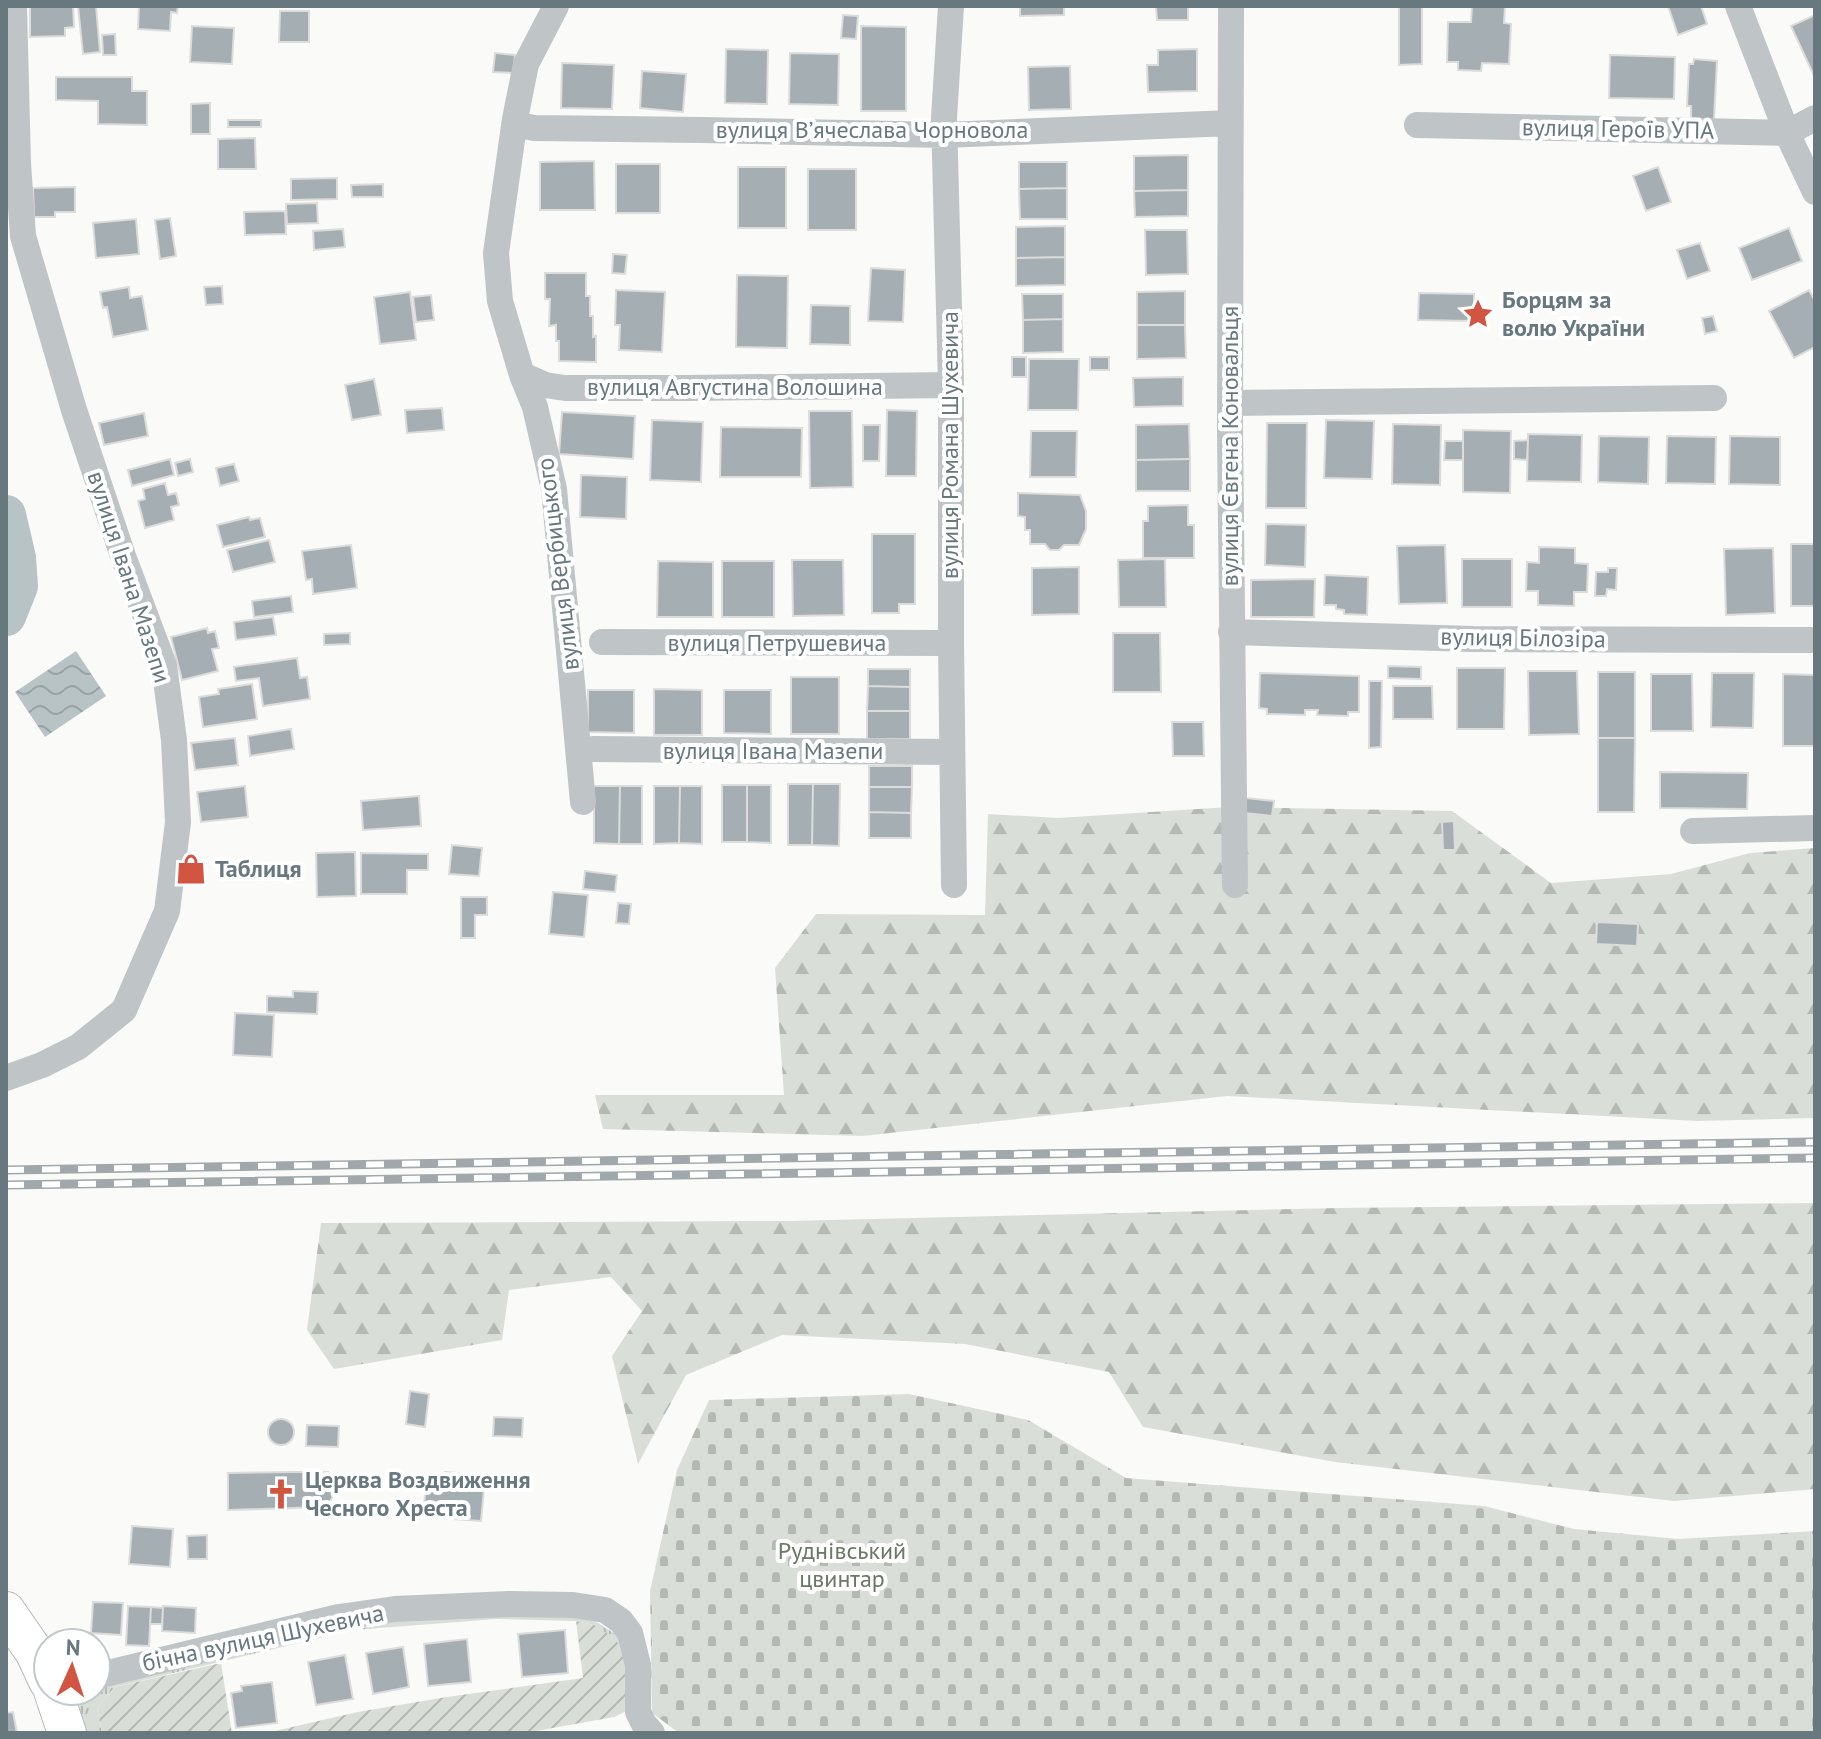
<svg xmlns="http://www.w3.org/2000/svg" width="1821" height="1739" font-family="'PT Sans',sans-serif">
	<defs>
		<pattern id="grass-tufts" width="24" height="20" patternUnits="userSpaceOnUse" patternTransform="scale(2)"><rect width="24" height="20" fill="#daded8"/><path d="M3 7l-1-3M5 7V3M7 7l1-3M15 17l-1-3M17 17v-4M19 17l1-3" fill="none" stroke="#b5b9b4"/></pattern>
		<pattern id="forest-firs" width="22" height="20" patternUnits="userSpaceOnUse" patternTransform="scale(2)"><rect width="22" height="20" fill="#daded8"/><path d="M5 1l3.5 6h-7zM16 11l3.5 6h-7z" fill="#b5b9b4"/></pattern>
		<pattern id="cemetery-stones" width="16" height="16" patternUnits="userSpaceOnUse" patternTransform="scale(2)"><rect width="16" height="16" fill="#daded8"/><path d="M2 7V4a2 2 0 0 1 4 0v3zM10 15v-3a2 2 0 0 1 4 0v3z" fill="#b5b9b4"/></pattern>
		<pattern id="garden-furrows" width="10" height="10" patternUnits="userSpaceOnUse" patternTransform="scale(2)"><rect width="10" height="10" fill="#daded8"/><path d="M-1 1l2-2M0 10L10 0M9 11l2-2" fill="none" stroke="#b5b9b4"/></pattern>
		<pattern id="water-waves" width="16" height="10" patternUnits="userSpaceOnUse" patternTransform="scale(2)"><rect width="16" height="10" fill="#b8c3c6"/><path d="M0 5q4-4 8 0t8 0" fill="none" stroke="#99a3a6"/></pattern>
	</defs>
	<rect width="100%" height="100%" fill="#fafaf8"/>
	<path fill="url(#grass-tufts)" d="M496,1610L592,1619L617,1635L631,1659L598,1626L576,1621L497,1619L353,1630L115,1687L97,1708L102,1733H84C77,1713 75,1707 90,1691H96V1685L317,1629Z"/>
	<path fill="url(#forest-firs)" d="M1229,807L1452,811L1551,883L1671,874L1750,853L1815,848V1118L1697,1121L1227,1096L862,1136L603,1129L595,1095H784L775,968L816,914L985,915L988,814L1058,818Z
		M1815,1203V1489L1674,1501L1335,1462L1143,1427L1109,1372L965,1344L782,1335L686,1375L638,1464L612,1356L642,1311L611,1277L509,1290L502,1340L334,1369L307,1330L321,1223L789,1221L1337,1208Z"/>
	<path fill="url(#cemetery-stones)" d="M909,1394L1028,1420L1126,1478L1484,1506L1574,1529L1678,1539L1815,1531V1733H679L652,1713L650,1591L677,1470L709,1400Z"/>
	<path fill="url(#garden-furrows)" d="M576,1621L598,1626L618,1643L633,1675L629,1710L614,1717L525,1733H266L358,1712L447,1697L583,1678Z
		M221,1663L232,1733H102L97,1708L115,1687Z"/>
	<path fill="url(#water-waves)" d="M76,651L106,696L45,737L15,692Z"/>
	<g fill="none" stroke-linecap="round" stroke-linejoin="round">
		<path stroke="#b8c3c6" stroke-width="40" d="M6,515L16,558L18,586L6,616"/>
	</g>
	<path fill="#a5aeb2" stroke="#dcdcda" stroke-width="2" d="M30,6H73L74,27L65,28V36L30,37Z
		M78,6H96L100,52L83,54Z
		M139,6H178L177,13L171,12L170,31L138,29Z
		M1020,6H1064V15L1020,16Z
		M1144,6H1188V20H1157L1156,7Z
		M1399,6H1422V64L1399,65Z
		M1472,6H1505L1504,23L1511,24L1509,64L1482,63L1481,71L1458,70V62H1447L1448,22H1471Z
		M1668,6H1701L1707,24L1678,35Z
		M280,11H309V42H279Z
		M843,15L858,16L856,39L841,38Z
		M1815,15V78L1791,26Z
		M192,26L234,28L232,64L190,62Z
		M861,26L906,27V111H861Z
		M115,34L116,55H103L102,35Z
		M726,49L768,50L767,104L725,103Z
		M1197,49V91L1148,92L1147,65H1158V50Z
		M495,53L515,55L513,73L493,72Z
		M790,53L839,54L838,105L789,104Z
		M1610,55L1675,57L1674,99L1609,98Z
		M1694,59L1717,61L1714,120L1691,118V106H1687L1689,64H1693Z
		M562,63L614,65L612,109L561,108Z
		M1070,66L1071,109L1029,110L1028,67Z
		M642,71L686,74L683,112L640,108Z
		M56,77H132V91H147V125L98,124V101L56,100Z
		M210,103V134H191V104Z
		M228,120H261V127H228Z
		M255,138L256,169H218V139Z
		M1188,155V190L1134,191V156Z
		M594,161L595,210H540V162Z
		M1019,162H1067V188L1019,189Z
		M616,164H660V213H616Z
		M738,167H786V228H738Z
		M1658,167L1671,202L1646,211L1633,176Z
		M808,169H856V230H808Z
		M337,178V199L291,200V179Z
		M383,184V197H352L351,185Z
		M75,187V212H55V217H34L33,188Z
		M1067,188V219H1020L1019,189Z
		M1188,190V216L1135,217L1134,191Z
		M317,203L318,223L287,224L286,204Z
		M285,211L286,234L245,235L244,212Z
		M170,218L176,256L160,259L155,220Z
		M136,219L139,254L96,258L93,223Z
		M1065,226V257L1016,258V227Z
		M1789,228L1802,261L1752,280L1739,248Z
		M343,229L345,247L314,250L313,231Z
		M1145,230H1187L1188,274L1146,275Z
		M1700,243L1710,271L1687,279L1677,250Z
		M613,254L627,255L625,274L612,273Z
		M1065,257V285L1016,286V258Z
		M871,268L905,270L903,322L868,321Z
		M545,273H586V296H590V316H593V337L596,336V362L559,361V341H556V325L549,326L550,299H545Z
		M737,275L788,276L787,348L736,347Z
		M222,286L223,304L206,305L204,287Z
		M129,287L130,298L142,296L148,330L113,337L107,307L103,308L100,292Z
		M616,290L665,292L662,352L619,350L620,325H615Z
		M1809,290L1815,301V347L1794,358L1769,311Z
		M1185,291V325H1137V292Z
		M410,292L416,340L380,344L374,297Z
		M1419,293L1474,294V321L1418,320Z
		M1022,294H1063V319L1023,320Z
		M431,295L434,320L416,322L413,297Z
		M811,305L850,306V345L810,344Z
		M1713,316L1717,331L1705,334L1702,318Z
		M1063,319V352L1023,353V320Z
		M1137,325H1185L1186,358L1137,359Z
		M1012,357H1026V377H1012Z
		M1090,357H1109V370H1090Z
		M1029,359H1079L1078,410H1028Z
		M1183,377V406L1134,407L1133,378Z
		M374,379L381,415L352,420L345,385Z
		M442,408L444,430L407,433L405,410Z
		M887,410L917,411L916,476H886Z
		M809,411H852L853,487L810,488Z
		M562,412L635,416L633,459L559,454Z
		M144,413L148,436L104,445L99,423Z
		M652,420L703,422L701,482L650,480Z
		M1326,420L1374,421L1372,479L1324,478Z
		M1267,423H1307L1306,508H1266Z
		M1189,424L1190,459L1136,460V425Z
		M1393,424L1441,425L1440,485L1392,484Z
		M863,425H880L879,461H863Z
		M721,427L802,428L801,477H720Z
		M1463,430L1511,431L1510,493L1463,492Z
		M1031,431H1077L1076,477H1030Z
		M1528,434L1582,435L1581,482L1527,481Z
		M1599,436L1649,437L1648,484L1598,482Z
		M1667,436L1716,437L1715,484L1666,483Z
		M1730,436L1780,437V485L1729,484Z
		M1528,440L1527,460L1514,459V441Z
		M1445,441H1463V460H1444Z
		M170,459L174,475L132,486L128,470Z
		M190,459L193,472L178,476L175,463Z
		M1190,459V491H1136V460Z
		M234,464L239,481L220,486L216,468Z
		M581,475L627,477L626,519L580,517Z
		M165,483L168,495L176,493L179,505L171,507L174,520L145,528L138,501L145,499L143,489Z
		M1018,493L1080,495L1086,511V529L1079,545H1064L1059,550H1050L1045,544H1030V530H1025V517L1018,516Z
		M1188,505V525H1194V558H1143V521H1148V506Z
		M249,517L250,520L260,518L265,537L223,547L217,525Z
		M1266,524L1306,525L1305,567L1265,565Z
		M872,534H915V604H899V613H872Z
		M269,540L275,562L233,572L227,550Z
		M1791,544H1815V606H1791Z
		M351,545L357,588L313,594L312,579L306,580L302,551Z
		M1445,545L1447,603L1399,604L1397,546Z
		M1539,547L1575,548V563L1588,564L1587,592H1574V606L1538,605V591H1526L1527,562L1539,563Z
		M1773,548L1775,613L1726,615L1724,549Z
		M1165,559L1166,607H1119L1118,560Z
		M1462,559H1512V607H1462Z
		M792,560H843L844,615L793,616Z
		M658,561L713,562V617H657Z
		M722,561H774V617H722Z
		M1079,567V614L1032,615V568Z
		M1608,568H1617L1616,590L1607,589L1606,596H1595L1596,572H1608Z
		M1325,575L1368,577L1367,615L1344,614V610L1336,609V605H1324Z
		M1315,579L1314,617H1251V580Z
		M291,596L293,612L254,617L252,601Z
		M273,617L276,635L236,640L234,622Z
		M207,628L208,633L215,631L219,648L212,649L218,671L182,680L171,637Z
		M350,633V644L324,645V634Z
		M1113,633H1160L1161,692H1113Z
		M297,658L300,678L307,677L310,699L263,706L259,678L236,681L234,667Z
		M1388,666L1421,667V679L1388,678Z
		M1457,668H1505L1504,729H1457Z
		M868,669H910V687L868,686Z
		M1528,671H1577L1579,734L1529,735Z
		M1598,672H1635V738H1598Z
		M1260,673L1359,676V712H1348V716L1317,715L1318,710H1305V715L1267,714V709L1259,708Z
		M1712,673H1754L1753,728L1711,727Z
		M1651,674H1692L1693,731H1651Z
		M1783,674L1815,675V746H1783Z
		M791,677H839V734H791Z
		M1369,681H1382L1381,747L1369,748Z
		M252,684L257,719L203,727L199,697L219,694L218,689Z
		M868,686L910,687V711H867Z
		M1393,686H1432L1433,719H1393Z
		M654,689L702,690V735H654Z
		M588,690H634V733L588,732Z
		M724,690H771V734L724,733Z
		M867,711H910V739H867Z
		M1172,722H1203L1204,756H1173Z
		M291,729L294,749L250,756L248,736Z
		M235,738L238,765L195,770L191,743Z
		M1598,738H1635L1634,812H1598Z
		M869,766H912V787H869Z
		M1660,772L1748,773L1747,809L1660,808Z
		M788,784H813L812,845H788Z
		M813,784H840L839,846L812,845Z
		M722,785H747V842H722Z
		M747,785H771V843L747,842Z
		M245,786L248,817L201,822L197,792Z
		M594,786H620L619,844L594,843Z
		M620,786H642V844H619Z
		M654,786H680L679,843L654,844Z
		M680,786H702V844L679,843Z
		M869,787H912L911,813L869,812Z
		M419,796L421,826L363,830L361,801Z
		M1246,798L1274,801L1272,816L1244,813Z
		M869,812L911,813V838H869Z
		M1454,821L1455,850H1443L1442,822Z
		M452,845L482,848L479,876L449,874Z
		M355,852L356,896L317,897L316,853Z
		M361,853L428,854V870H407V894H361Z
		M585,871L617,875L615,892L583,889Z
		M553,892L588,895L584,937L549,934Z
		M461,897H487V915H475V938H461Z
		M618,903L631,904L629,924L616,923Z
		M1597,922L1638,924L1637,946L1596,944Z
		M293,991L318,992L317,1014L267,1012V996L293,997Z
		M235,1013L274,1015L272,1057L233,1055Z
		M410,1391L429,1394L425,1427L406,1424Z
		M494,1417L523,1418L522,1437L493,1436Z
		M268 1432a13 13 0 1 1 26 0a13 13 0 1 1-26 0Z
		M307,1425L339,1426L338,1447L306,1446Z
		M295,1472H328L335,1490L329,1505L324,1507L228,1510V1473Z
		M445,1472L469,1474L468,1487L484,1489L481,1521L423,1517L426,1484L443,1485Z
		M132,1526L173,1529L170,1567L129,1564Z
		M207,1535V1559H188L187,1536Z
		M93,1602L123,1603L121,1635L91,1633Z
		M128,1606L151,1607L149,1646L126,1645Z
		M163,1606L196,1608L195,1633L162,1631Z
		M151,1607L163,1608L162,1624H150Z
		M565,1630L568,1673L522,1677L518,1634Z
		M467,1639L471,1682L428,1686L424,1644Z
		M403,1647L409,1687L373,1694L366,1653Z
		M345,1655L353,1699L316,1705L308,1662Z
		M272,1682L277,1723L236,1728L231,1693L242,1691L241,1686Z
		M13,1712L17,1733H6V1713Z"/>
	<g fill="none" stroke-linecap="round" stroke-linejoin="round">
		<g stroke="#b2b9bc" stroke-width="40">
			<path id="secondary" d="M6,1611L35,1653L48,1681
				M53,1691L67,1733"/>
		</g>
		<path stroke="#bfc4c7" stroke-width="26" d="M556,6L526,64L515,119L496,253L500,301L522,375L535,407L554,489L583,802
			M951,6L944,118L951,385V643L954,885
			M1231,6L1230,430L1235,885
			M1738,6L1787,133L1815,192
			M515,119L524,126L534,128L701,130L944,135L1230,123
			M1417,125L1787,133L1815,118
			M522,375L545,385L565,388H686L951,385
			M1230,403L1714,398
			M1231,632L1473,639L1815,640
			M602,642L951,643
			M593,749L952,752
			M1693,831L1815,828
			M6,1078L42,1065L78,1047L124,1010L167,911L178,822L174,740L164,665L123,556L74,410L23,236L18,163L14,6
			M96,1676L339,1617L395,1609L509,1604L573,1605L605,1610L621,1621L630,1633L638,1665V1712L644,1724L652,1733"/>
		<use href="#secondary" stroke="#fff" stroke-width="38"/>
		<g stroke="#a0a8ab" stroke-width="9">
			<path id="rail" d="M6,1170L1815,1142
				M6,1185L1815,1158"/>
		</g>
		<use href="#rail" stroke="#fff" stroke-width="6" stroke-dasharray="18" stroke-linecap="butt"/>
	</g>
	<defs>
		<g id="sight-bare" transform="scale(2.4)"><path d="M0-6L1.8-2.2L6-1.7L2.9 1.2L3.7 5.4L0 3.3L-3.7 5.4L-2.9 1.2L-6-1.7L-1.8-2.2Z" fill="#d15541" stroke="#fff" stroke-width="2.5" paint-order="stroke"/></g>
		<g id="shop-bare" transform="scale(2.4)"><path d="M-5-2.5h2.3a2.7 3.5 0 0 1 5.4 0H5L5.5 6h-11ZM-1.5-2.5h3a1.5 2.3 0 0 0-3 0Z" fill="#d15541" stroke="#fff" stroke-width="2.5" paint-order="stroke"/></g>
		<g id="church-bare" transform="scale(2.4)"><path d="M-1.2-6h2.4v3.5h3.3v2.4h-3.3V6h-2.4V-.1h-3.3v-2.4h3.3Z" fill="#d15541" stroke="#fff" stroke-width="2.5" paint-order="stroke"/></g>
	</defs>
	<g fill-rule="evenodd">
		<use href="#sight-bare" x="1478" y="314"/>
		<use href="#shop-bare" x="191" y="869"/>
		<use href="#church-bare" x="281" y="1494"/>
	</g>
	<g text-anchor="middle" stroke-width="8" stroke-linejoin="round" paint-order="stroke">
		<g font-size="24" fill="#67787f" stroke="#fff">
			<text transform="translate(1618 129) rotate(1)" y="8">вулиця Героїв УПА</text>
			<text x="872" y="138">вулиця Вʼячеслава Чорновола</text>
			<text x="735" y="395">вулиця Августина Волошина</text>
			<text transform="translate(950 445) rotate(-90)" y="8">вулиця Романа Шухевича</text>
			<text transform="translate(1230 446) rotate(-90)" y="8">вулиця Євгена Коновальця</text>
			<text transform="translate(558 564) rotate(-97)" y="8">вулиця Вербицького</text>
			<text transform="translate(129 577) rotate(72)" y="8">вулиця Івана Мазепи</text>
			<text transform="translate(1523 638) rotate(1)" y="8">вулиця Білозіра</text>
			<text x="777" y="651">вулиця Петрушевича</text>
			<text x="773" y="759">вулиця Івана Мазепи</text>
			<text transform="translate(263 1638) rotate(-12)" y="8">бічна вулиця Шухевича</text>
		</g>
		<g font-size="24" font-weight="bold" fill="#67787f" stroke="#fff" text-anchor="start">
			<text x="1502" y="308">Борцям за<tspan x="1502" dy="28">волю України</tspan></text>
			<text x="215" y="877">Таблиця</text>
			<text x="305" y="1488">Церква Воздвиження<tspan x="305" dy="28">Чесного Хреста</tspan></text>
		</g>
		<g font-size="24" fill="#6b7866" stroke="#fff">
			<text x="842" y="1559">Руднівський<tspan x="842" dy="28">цвинтар</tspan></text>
		</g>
	</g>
	<rect width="1821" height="1739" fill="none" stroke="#67787f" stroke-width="16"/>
	<g transform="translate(72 1667) rotate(3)"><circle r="38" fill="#ffffff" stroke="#c2c9cc" stroke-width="2"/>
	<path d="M0-6L14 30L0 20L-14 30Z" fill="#d15541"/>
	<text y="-12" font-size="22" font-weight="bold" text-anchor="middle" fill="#67787f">N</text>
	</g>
</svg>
